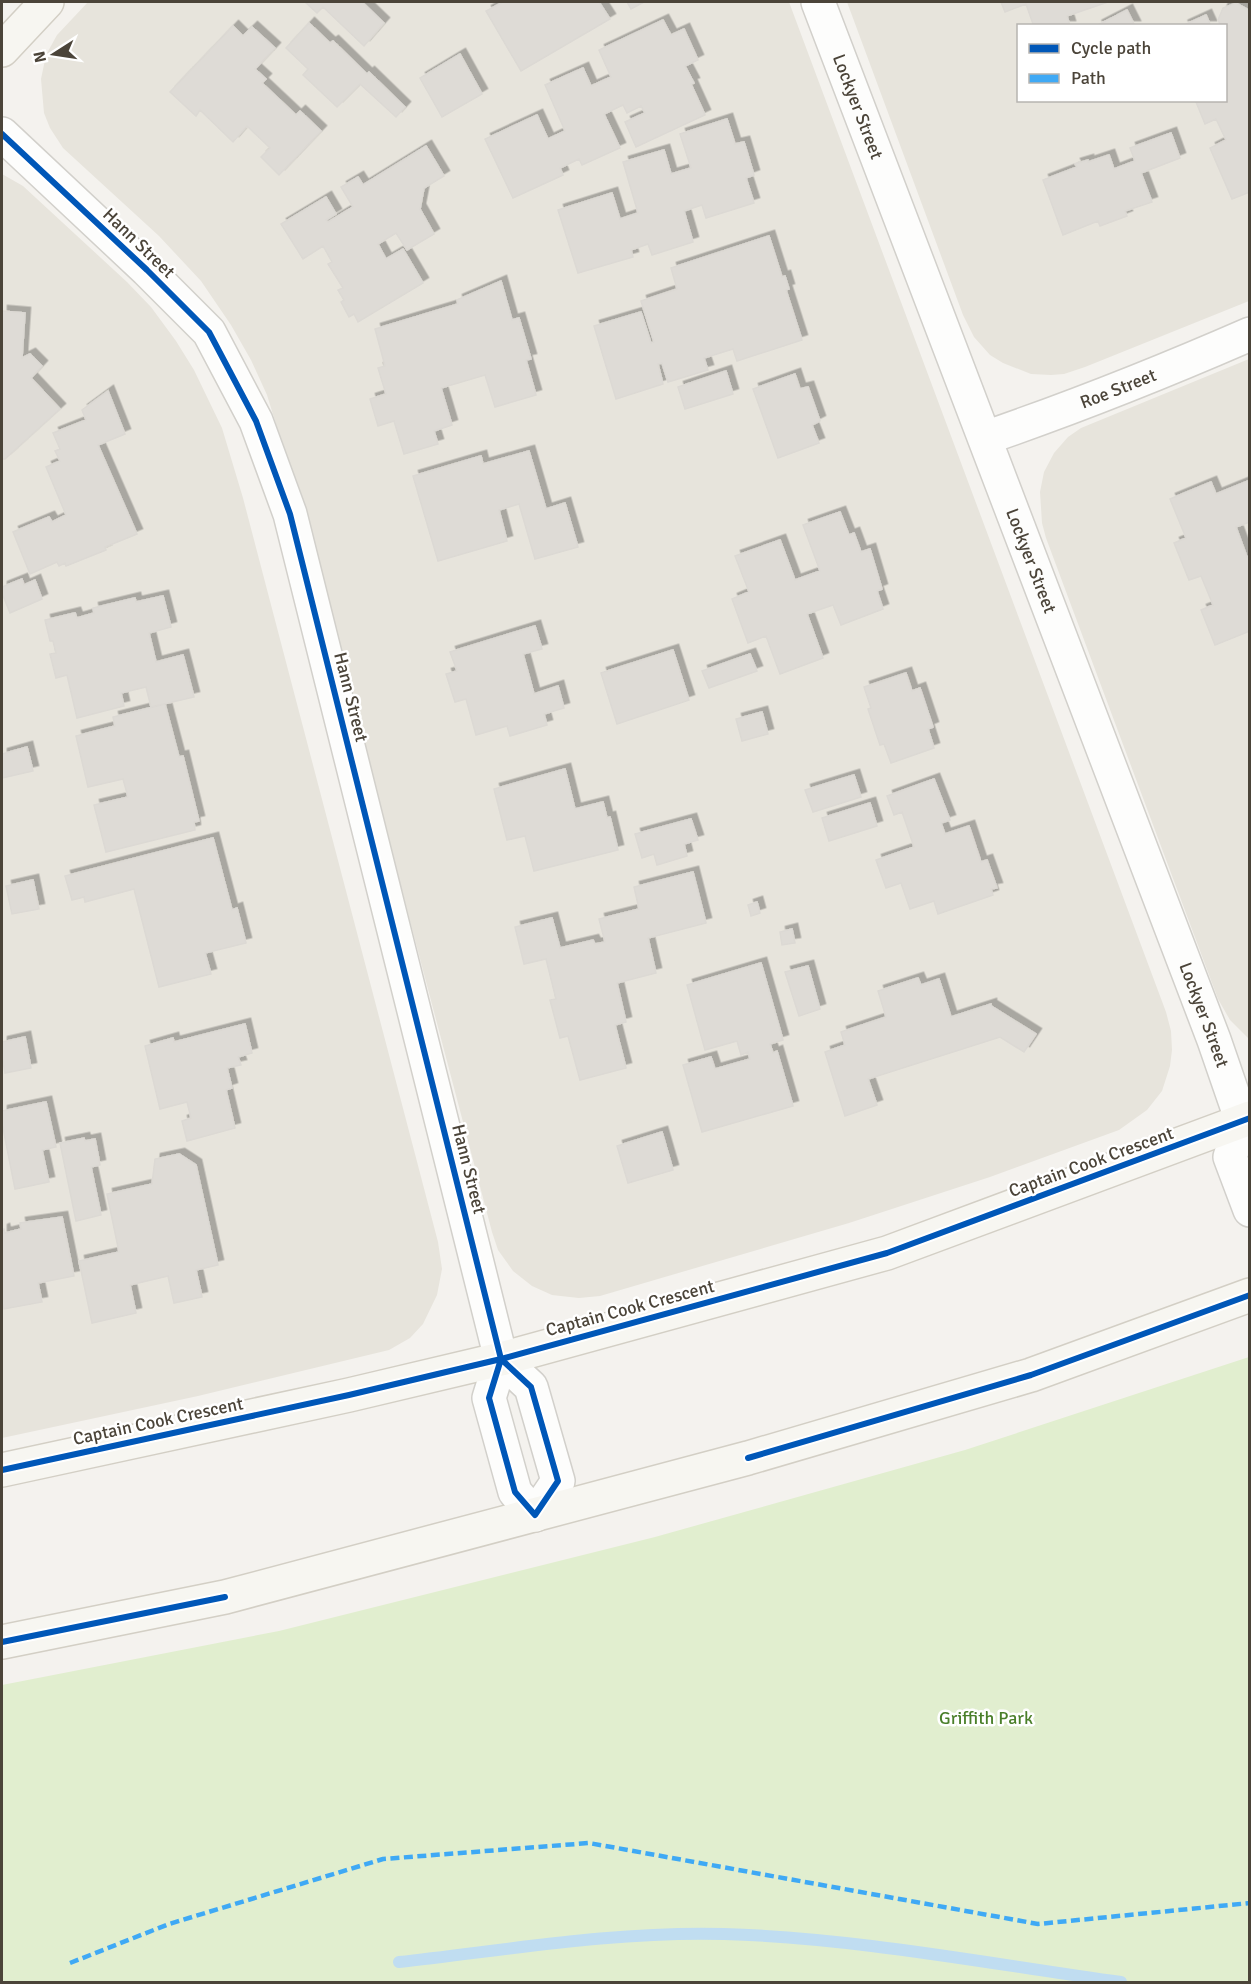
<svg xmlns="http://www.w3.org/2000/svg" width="1251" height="1984" font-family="Signika,sans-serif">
	<defs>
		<filter id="shadow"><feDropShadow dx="5.5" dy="-5.5" stdDeviation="0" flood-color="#0004"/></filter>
	</defs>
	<rect width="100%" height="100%" fill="#f4f2ee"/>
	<path fill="#e7e4dc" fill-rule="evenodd" d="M88,2H789L1166,1012L1171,1031L1172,1050L1170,1066L1162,1091L1147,1110L1119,1130L990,1177L849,1223L600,1296L579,1298L552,1295L532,1286L513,1271L498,1250L492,1232L297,492L267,395L251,360L231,325L201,281L159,236L63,148L50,128L44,113L41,79L46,55L57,35Z
		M847,2H1249V301L1085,367L1064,374L1051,375L1031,374L1003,363L990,355L974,337L963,315ZM1018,26H1226V100H1018Z
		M2,174L23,186L127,282L151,307L176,341L194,370L222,428L243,498L415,1154L438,1242L442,1269L437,1295L423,1324L410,1338L389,1350L198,1396L2,1438Z
		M1249,359V1039L1230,1020L1218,999L1046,538L1042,523L1040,492L1044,472L1054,453L1068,437L1081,428Z"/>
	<path fill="#e1eecf" d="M1249,1357V1982H2V1685L279,1631L655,1537L965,1450Z"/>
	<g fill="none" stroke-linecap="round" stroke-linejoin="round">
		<path stroke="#c0ddf1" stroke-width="12" d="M399,1962C507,1950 616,1931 724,1934C857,1938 990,1964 1121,1982"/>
	</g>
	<path fill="#dedbd6" stroke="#dcd9d4" stroke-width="1.5" filter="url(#shadow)" d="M305,2H362L384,23L364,46L323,7L317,13Z
		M503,2H599L610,19L521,71L486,11Z
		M627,2H644L631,9Z
		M1001,2H1108L1067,16L1070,26H1029L1033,24L1026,4L1005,12Z
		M1236,3L1247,9L1250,14V192L1232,199L1210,148L1226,140L1216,119L1205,124L1196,102L1193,100H1226V26H1221L1218,20L1223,8Z
		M1127,10L1135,26H1096Z
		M1206,15L1211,26H1182Z
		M663,20L671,35L684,29L698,60L685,66L694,83L691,84L705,115L636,147L625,122L645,113L641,106L627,113L623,105L604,114L620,148L582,165L579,159L560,168L563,175L513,198L485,139L537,115L548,139L565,131L545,85L583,68L591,86L611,77L599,50Z
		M309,23L330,43L333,41L367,74L369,72L405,107L396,117L360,84L337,107L303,75L308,69L286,48Z
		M233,26L243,36L252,27L275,48L255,69L266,79L262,83L296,115L300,111L321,131L279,175L261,157L270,148L247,126L233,142L200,110L196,116L170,92Z
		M460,54L482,94L442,117L420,78Z
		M727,119L735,144L744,142L754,175L746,178L754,203L706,218L702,205L684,211L693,242L652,255L648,244L631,250L633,257L578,273L558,210L612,193L620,219L638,213L623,162L664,150L671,174L691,168L680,134Z
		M1171,133L1180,158L1141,173L1152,202L1125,211L1127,216L1100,226L1098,221L1063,235L1043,180L1077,167L1075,164L1088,160V162L1109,155L1114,169L1135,161L1130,148Z
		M426,146L444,176L424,188L420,209L434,234L407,250L396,233L378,244L386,259L403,249L423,283L358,322L354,314L349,317L341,302L344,300L338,290L343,288L328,264L332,262L323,246L303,259L281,224L326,197L336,214L326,220L328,222L353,207L341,187L358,177L363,185Z
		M769,236L782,277L785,276L789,289L786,290L802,340L737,361L733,349L704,358L708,370L668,382L662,363L658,364L663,384L616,399L594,326L641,312L651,343L654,342L641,301L677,289L671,268Z
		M501,281L512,320L519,318L531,359L526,360L536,395L495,407L485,375L441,388L452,425L434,431L438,444L404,454L394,421L378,426L370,399L386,394L378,368L385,366L375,329L458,304L457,300Z
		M2,311L25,313L22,358L30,354L42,366L31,378L60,409L5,459H2Z
		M726,371L733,394L685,409L678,387Z
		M795,374L800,389L808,387L820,421L812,425L819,443L778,458L753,389Z
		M108,391L125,434L98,445L137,534L105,547L106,550L66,566L65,563L59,566L57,562L30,574L13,532L49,517L52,522L66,515L46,467L60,461L55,451L60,449L53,433L86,420L82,410Z
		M529,451L546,509L565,503L578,547L535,559L519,504L499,510L507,541L438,561L413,476L481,456L483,464Z
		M1250,480V522L1236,527L1247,557L1250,556V631L1215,645L1201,610L1213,605L1201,576L1189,580L1174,543L1186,538L1170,499L1211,482L1216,494Z
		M840,512L849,535L854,533L861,552L870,549L882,589L877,591L883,609L841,625L833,605L807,614L823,658L780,674L766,636L748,643L732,599L749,592L735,556L780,540L795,580L820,571L803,525Z
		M22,579L24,585L35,580L42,599L10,613L2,593V587Z
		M163,596L171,627L149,633L156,662L183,655L194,697L151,707L146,687L121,693L124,706L77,718L67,675L56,678L50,654L56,653L53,641H50L45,620L75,613L77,618L94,613L93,608L135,598L136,602Z
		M535,626L542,649L523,654L534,694L558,686L564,708L544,714L547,725L510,736L507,726L476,735L466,699L455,702L446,674L457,671L450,652Z
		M673,650L689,700L617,724L601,673Z
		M750,654L757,671L709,688L702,671Z
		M906,673L912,691L920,688L933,727L928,729L934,748L891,763L884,744L880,745L868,709L871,708L864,687Z
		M165,704L179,757L183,756L199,821L194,822L195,830L106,852L94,805L128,797L123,779L88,787L76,736L115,726L113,717Z
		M762,712L768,734L742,741L736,719Z
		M27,747L33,771L2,778V754Z
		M565,769L575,809L603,802L607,818L610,817L618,850L534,871L525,836L507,840L494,789Z
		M854,775L861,797L813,812L805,790Z
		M934,779L950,820L941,823L945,834L969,826L981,862L987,860L997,888L991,889L993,895L938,914L934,901L910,909L901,883L886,888L876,860L914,847L902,812L894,815L887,796Z
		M870,803L877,826L829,841L822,818Z
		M691,819L698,840L684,844L687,856L657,865L654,854L642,858L635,834Z
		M213,838L232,910L237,908L246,943L205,953L211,974L159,987L134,889L85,902L84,897L72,900L65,876Z
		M693,872L706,923L648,938L656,973L617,983L626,1022L615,1025L626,1068L580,1080L568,1036L560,1038L550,1000L556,999L546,959L524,964L515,927L552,918L560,948L593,940L595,944L605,942L599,919L639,909L634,887Z
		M33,880L39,909L12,914L6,886Z
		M757,902L760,913L751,916L748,905Z
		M792,929L795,943L782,945L780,932Z
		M761,963L783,1040L770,1044L773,1053L777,1051L793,1106L702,1132L683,1065L711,1057L715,1069L750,1059L748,1052L741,1055L737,1041L705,1050L687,985Z
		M808,966L820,1009L799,1016L785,972Z
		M918,978L921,985L939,979L951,1017L991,1004V1006L1036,1034L1024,1052L1000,1037L868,1079L877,1105L845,1116L825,1052L845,1045L841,1032L886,1017L878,991Z
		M245,1024L252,1053L238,1057L241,1065L227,1068L232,1088L226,1090L235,1128L187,1141L182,1121L191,1118L187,1102L160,1109L145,1046L173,1038L174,1042Z
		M25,1037L31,1068L5,1073L2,1056V1042Z
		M46,1102L56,1147L42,1150L49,1182L15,1189L2,1123V1111Z
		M662,1132L673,1170L628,1183L617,1146Z
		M84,1138L85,1141L95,1139L100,1165L91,1167L101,1215L76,1221L60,1143Z
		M179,1154L196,1165L218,1265L196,1270L202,1297L174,1303L168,1276L130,1285L136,1313L92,1323L79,1261L119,1252L107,1194L152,1184L155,1159Z
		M62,1217L74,1276L38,1283L42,1302L4,1309L3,1305H2V1230L4,1229L5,1233L21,1229L20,1223Z"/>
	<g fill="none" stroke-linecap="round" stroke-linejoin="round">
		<g stroke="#d2d0cb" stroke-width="36">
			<g id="street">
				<path id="s1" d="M818,2L1214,1040L1242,1121L1230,1157L1250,1210"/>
				<path d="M2,134L147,270L209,332L256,421L290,514L501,1359L489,1398L515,1492L535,1515L558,1481L531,1387L501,1359"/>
				<path id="s2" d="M985,438C1075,407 1163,372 1250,334"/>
			</g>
		</g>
		<g stroke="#d3cfc5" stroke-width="36">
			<path id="secondary" d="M2,50L47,2
				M2,1470L349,1395L501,1359L887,1253L1250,1118
				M2,1642L225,1597L748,1458L1031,1375L1250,1295"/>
		</g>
		<use href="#street" stroke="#fdfdfc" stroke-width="33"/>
		<use href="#secondary" stroke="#f7f6f1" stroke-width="33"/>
		<path stroke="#3fa9f5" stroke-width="4.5" stroke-dasharray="9 4.5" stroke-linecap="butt" d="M70,1963L169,1924L383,1859L589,1843L1038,1924L1250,1903"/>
		<g stroke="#fff" stroke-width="10">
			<path id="cycleway" d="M2,134L147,270L209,332L256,421L290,514L501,1359L489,1398L515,1492L535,1515L558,1481L531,1387L501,1359
				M748,1458L1031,1375L1250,1295
				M2,1470L349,1395L501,1359L887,1253L1250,1118
				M2,1642L225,1597"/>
		</g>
		<use href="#cycleway" stroke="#0057b8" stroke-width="6"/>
	</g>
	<g text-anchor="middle" stroke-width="5" stroke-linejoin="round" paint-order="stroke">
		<g font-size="18" fill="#4b4439" stroke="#fff">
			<text dy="6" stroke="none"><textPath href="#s1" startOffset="112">Lockyer Street</textPath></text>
			<text transform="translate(139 243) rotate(44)" y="6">Hann Street</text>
			<text dy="6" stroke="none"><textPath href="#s2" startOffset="142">Roe Street</textPath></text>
			<text dy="6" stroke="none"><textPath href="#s1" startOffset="598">Lockyer Street</textPath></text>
			<text transform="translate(351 697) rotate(76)" y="6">Hann Street</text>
			<text dy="6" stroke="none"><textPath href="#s1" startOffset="1084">Lockyer Street</textPath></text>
			<text transform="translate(1091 1162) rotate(-20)" y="6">Captain Cook Crescent</text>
			<text transform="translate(469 1169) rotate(76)" y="6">Hann Street</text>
			<text transform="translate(630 1308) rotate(-15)" y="6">Captain Cook Crescent</text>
			<text transform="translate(158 1421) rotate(-12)" y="6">Captain Cook Crescent</text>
		</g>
		<g font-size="18" fill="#4a7f2a" stroke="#fff">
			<text x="986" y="1724">Griffith Park</text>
		</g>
	</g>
	<rect width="1251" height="1984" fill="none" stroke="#4b4439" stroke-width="6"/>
	<rect x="1017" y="24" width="210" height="78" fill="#ffffff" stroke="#b7b4b0" stroke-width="1.5"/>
	<rect x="1029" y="44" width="30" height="9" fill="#0057b8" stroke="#b7b4b0" stroke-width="1.5"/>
	<text x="1071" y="54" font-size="18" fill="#4b4439">Cycle path</text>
	<rect x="1029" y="74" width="30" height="9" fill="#3fa9f5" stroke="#b7b4b0" stroke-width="1.5"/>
	<text x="1071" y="84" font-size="18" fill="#4b4439">Path</text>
	<g transform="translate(54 54) rotate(258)" stroke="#ffffff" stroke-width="4.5" paint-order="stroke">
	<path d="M0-4.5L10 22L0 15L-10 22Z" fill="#4b4439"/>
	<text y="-9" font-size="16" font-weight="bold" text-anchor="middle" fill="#4b4439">N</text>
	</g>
</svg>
